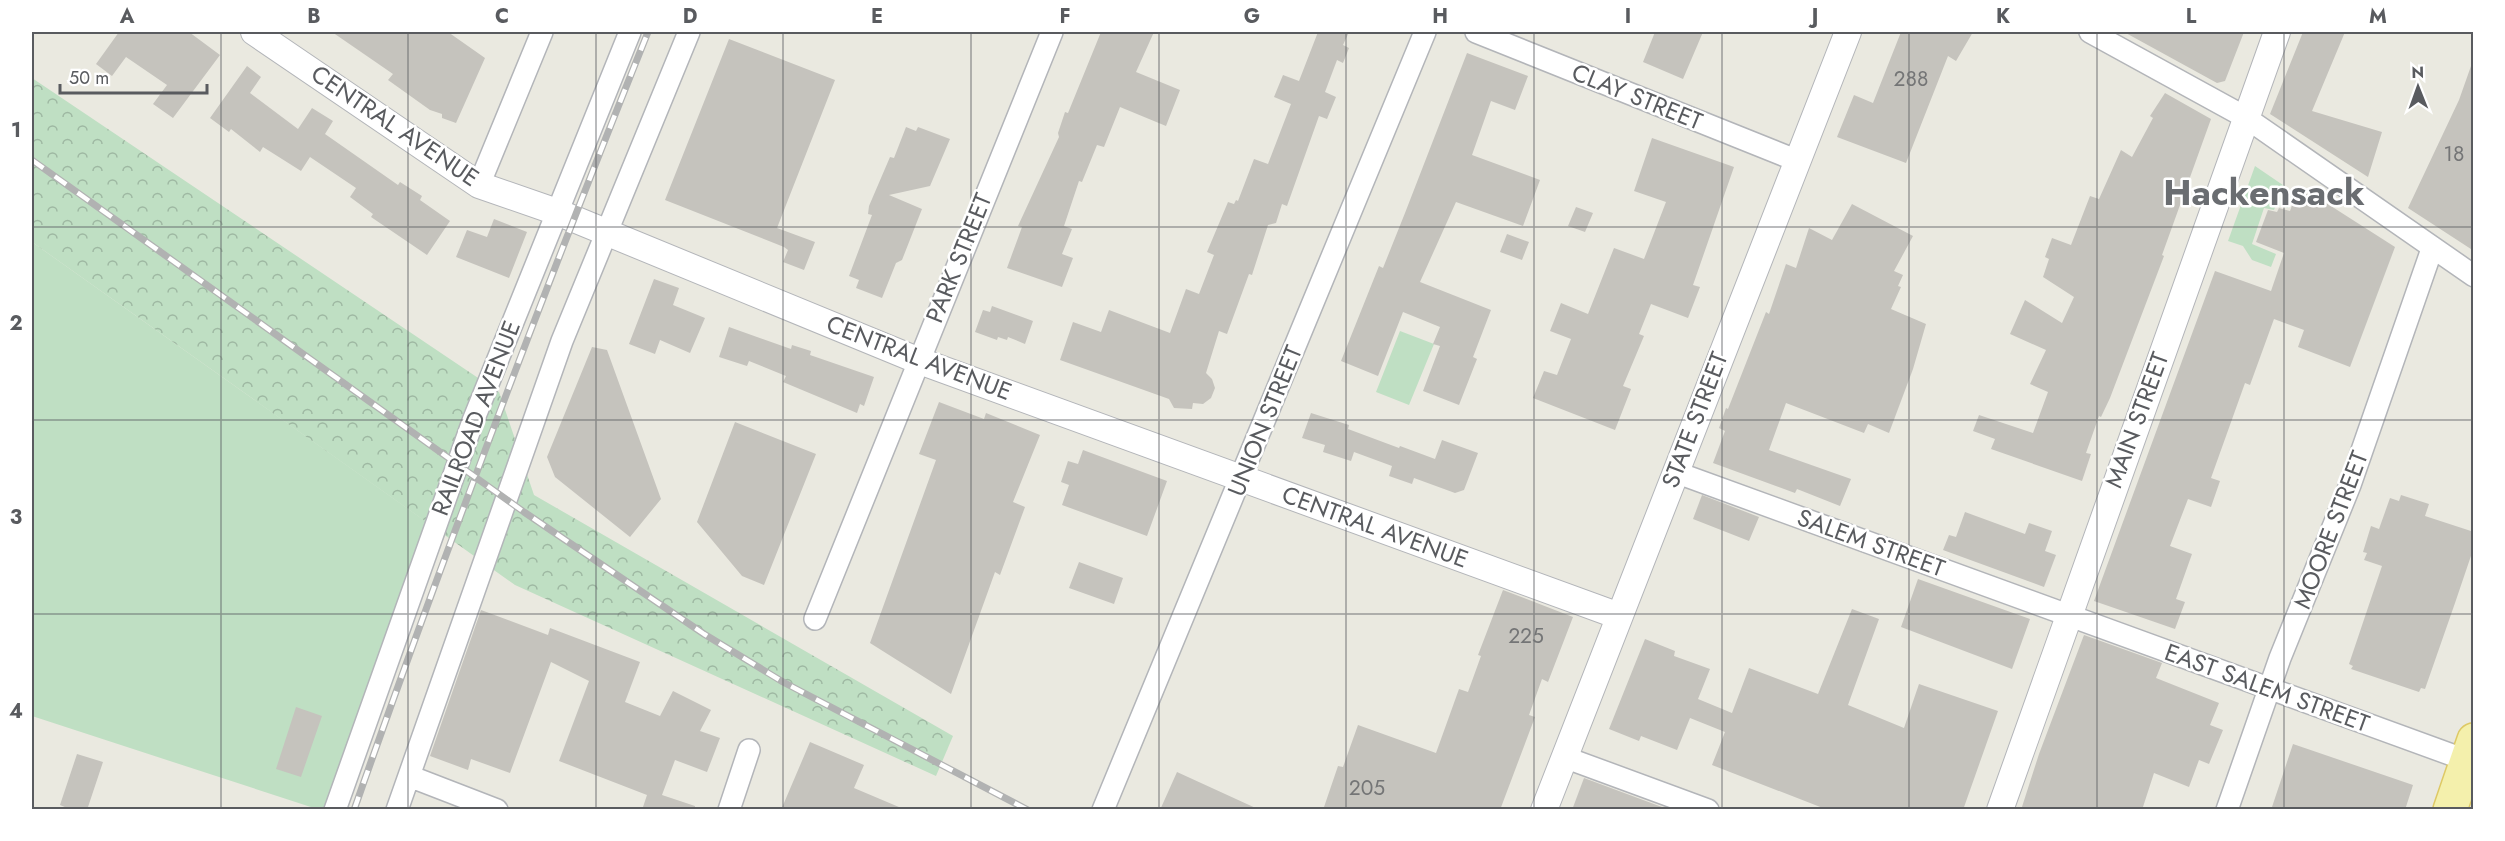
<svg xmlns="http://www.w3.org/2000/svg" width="2505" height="841" font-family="Jost,sans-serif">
	<defs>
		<pattern id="forest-crowns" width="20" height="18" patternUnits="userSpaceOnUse" patternTransform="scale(1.5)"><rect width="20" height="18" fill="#bfdfc3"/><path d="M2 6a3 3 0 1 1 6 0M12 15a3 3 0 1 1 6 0" fill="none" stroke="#9eb8a2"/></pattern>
	</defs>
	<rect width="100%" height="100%" fill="#eae9e0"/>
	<path fill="#bfdfc3" d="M2255,166L2293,192L2288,208L2276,205L2274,210L2264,208L2252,244L2276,254L2271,267L2252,260L2243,246L2228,241Z
		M32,242L445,535L342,809H317L32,716Z
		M1400,331L1434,344L1409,405L1376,392Z"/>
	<path fill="url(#forest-crowns)" d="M32,78L499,392L534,495L953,736L936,776L515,585L32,242Z"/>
	<path fill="#c5c3bd" d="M119,32H189L220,55L173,118L153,104L167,85L126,57L112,76L96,64Z
		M332,32H448L485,58L456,123L442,118V114L430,110L388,80L393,74Z
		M1101,32H1154L1136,72L1180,90L1166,126L1120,107L1104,147L1097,145L1082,182L1079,181L1064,226L1072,229L1062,254L1073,258L1062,287L1007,268L1022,227L1018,226L1059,137L1058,133L1065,112L1068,113Z
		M1318,32H1349L1343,45L1349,48L1343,63L1337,60L1325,92L1336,97L1327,119L1319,116L1287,206L1282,204L1276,223L1268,225L1252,275L1249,274L1227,334L1219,331L1206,373L1212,379L1215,388L1211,398L1203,404L1193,403L1192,409L1174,408L1169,399L1060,360L1073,322L1101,332L1109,310L1170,333L1186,289L1199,294L1214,255L1207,252L1228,202L1234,204L1236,200L1238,201L1254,159L1268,164L1291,104L1274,97L1283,75L1299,81Z
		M1655,32H1703L1683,79L1643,62Z
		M1901,32H1973L1956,61L1948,56L1906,163L1837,137L1854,95L1873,103Z
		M2124,32H2244L2225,81L2217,83Z
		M2303,32H2345L2312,111L2382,132L2368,177L2270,114Z
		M729,39L835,80L777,228L815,242L804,270L783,262L788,250L784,247L665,200Z
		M1467,53L1528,76L1515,110L1491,101L1472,155L1540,180L1523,226L1456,202L1420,282L1491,310L1473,357L1477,359L1459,405L1423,391L1440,346L1433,344L1440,327L1403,312L1378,376L1341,361L1379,266L1383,268L1405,213Z
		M247,66L261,77L250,93L298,129L312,108L333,121L325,134L398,185L400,182L422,196L420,200L450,221L427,255L371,217L373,214L350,197L356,188L310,157L301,171L263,147L260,152L231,129L229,132L210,118Z
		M2471,66H2474V251L2408,208L2459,100Z
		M2165,93L2211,119L2162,255L2164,256L2110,398L2101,417L2099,416L2086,453L2091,454L2082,481L1991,449L1995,439L1973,431L1979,415L2033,433L2048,392L2030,384L2046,350L2010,334L2025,300L2062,323L2074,297L2043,277L2049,259L2045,257L2052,238L2071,245L2090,196L2099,199L2121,150L2132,157L2153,118L2150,116Z
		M906,127L916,131L918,127L950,139L930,186L889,195L922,209L902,260L896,263L882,298L856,288L859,280L849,276L872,215L868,214L869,206L890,157L894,158Z
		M1652,138L1734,167L1693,285L1700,287L1688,318L1651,304L1639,334L1644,336L1623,386L1631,389L1615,430L1533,398L1544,371L1557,375L1571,339L1550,331L1561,303L1588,314L1614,248L1644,259L1666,202L1634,191Z
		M2297,191L2320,199L2395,247L2350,367L2298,347L2304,330L2274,319L2250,385L2245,383L2211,478L2220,481L2211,507L2188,499L2170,546L2192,554L2176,599L2185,602L2175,629L2094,601L2215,271L2271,291L2284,253L2256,242L2268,210L2277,212L2279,208L2290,211Z
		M1852,204L1913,236L1894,271L1903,275L1898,286L1901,287L1891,309L1926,324L1913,369L1889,433L1868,424L1864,433L1786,403L1769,450L1851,479L1840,506L1797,489L1795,493L1713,463L1725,431L1719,428L1726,408L1728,409L1766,312L1769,314L1786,264L1796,268L1809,228L1832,240Z
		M1576,207L1593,213L1585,232L1568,226Z
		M494,219L527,232L509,278L456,257L467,230L487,237Z
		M1507,234L1529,242L1522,260L1500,252Z
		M654,279L679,288L673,305L705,318L690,353L660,340L655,354L629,344Z
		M992,306L1033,321L1025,344L1008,337L1007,340L998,337L997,340L975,332L983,310L990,312Z
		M729,327L791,349L792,345L811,351L810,355L874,377L864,406L860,404L857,413L783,382L786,376L749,361L747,366L719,357Z
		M592,347L607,350L661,499L630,537L555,477L547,457Z
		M939,402L984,419L986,413L1040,435L1013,502L1025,507L1000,575L995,572L951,694L870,643L936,460L919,454Z
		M1311,413L1349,425L1348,429L1399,448L1400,446L1435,459L1442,440L1478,453L1464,490L1455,493L1414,478L1412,484L1389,476L1392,466L1354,452L1351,461L1323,452L1325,445L1302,438Z
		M735,422L816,454L764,585L742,576L697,522Z
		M1083,450L1167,481L1147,536L1062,505L1069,485L1061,482L1068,461L1078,464Z
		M1702,495L1759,517L1749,541L1693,519Z
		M2401,495L2429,504L2425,516L2474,532V547L2455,603L2425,689L2421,688L2419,692L2351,669L2353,666L2349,664L2382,566L2364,560L2367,553L2363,552L2371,526L2379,529L2390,498L2399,501Z
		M1965,512L2025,534L2029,523L2052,531L2045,551L2056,555L2044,587L1943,550L1949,535L1956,537Z
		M1079,562L1123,578L1114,604L1069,588Z
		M1918,579L2030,619L2012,669L1901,627Z
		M1503,590L1573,617L1548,682L1542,679L1529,715L1535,717L1500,810H1323L1338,766L1343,767L1358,725L1436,753L1459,689L1468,692L1481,656L1478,655Z
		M1852,609L1879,619L1848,705L1904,728L1919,684L1998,711L1963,810H1828L1712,765L1725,732L1690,718L1677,750L1641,736L1639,741L1609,729L1645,639L1675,651L1674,656L1710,669L1698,699L1732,713L1749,668L1818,694Z
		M481,610L548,635L550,628L640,662L625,702L660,716L673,691L711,710L700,731L720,738L707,772L675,760L662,795L695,806V810H642L647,795L559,761L589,681L551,662L510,773L471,759L468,770L430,756Z
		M2084,635L2162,663L2156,678L2219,703L2210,725L2223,730L2209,764L2199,760L2189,787L2154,773L2142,810H2021L2039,754Z
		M296,707L322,716L301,777L276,769Z
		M810,742L864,765L854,788L906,810H781Z
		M2293,744L2413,785L2405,810H2271Z
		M77,754L103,762L87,810H72L60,805Z
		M1177,772L1260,810H1160Z
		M1584,778L1670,810H1572Z"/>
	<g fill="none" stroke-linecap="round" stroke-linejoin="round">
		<g stroke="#b3b5b9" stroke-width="24">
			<path id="minor" d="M1476,32L1798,161
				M2090,32L2245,117L2474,276
				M479,185L542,32
				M1675,472L2466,760
				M815,619L1052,32
				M1564,757L1708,810
				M409,776L497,810
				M335,810L473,421L630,32
				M397,810L562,341L689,32
				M729,810L749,750
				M1103,810L1425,32
				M2227,810L2280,658L2350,485L2432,249"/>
		</g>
		<g stroke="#b3b5b9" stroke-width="28">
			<path id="tertiary" d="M254,32L479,185L557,212L917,360L1619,616
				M1544,810L1848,32
				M2000,810L2277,32"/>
		</g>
		<g stroke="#dec965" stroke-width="36">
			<path id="primary" d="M2450,810L2474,740"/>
		</g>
		<use href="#minor" stroke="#fff" stroke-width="21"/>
		<use href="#tertiary" stroke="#fff" stroke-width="26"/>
		<use href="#primary" stroke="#f4f0ac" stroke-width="33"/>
		<g stroke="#b1b2b2" stroke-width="7">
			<path id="rail" d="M32,160L524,512L704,634L783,682L1028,810
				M354,810C446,548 545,289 648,32"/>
		</g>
		<use href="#rail" stroke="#fff" stroke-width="4.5" stroke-dasharray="14" stroke-linecap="butt"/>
	</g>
	<path fill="none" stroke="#595b5f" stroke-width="1.5" stroke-opacity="0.55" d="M221,32V810M408,32V810M596,32V810M783,32V810M971,32V810M1159,32V810M1346,32V810M1534,32V810M1722,32V810M1909,32V810M2097,32V810M2284,32V810M32,227H2474M32,420H2474M32,614H2474"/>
	<g text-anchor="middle" stroke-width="5" stroke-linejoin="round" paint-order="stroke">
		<g font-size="21" fill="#747576">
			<text x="1911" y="86">288</text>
			<text x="2454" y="161">18</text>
			<text x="1526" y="643">225</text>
			<text x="1367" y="795">205</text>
		</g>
		<g font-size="24" fill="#595b5f" stroke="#fff">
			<text transform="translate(1637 97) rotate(22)" y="8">CLAY STREET</text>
			<text transform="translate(395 126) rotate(34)" y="8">CENTRAL AVENUE</text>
			<text transform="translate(959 258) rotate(-68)" y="8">PARK STREET</text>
			<text transform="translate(919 358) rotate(21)" y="8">CENTRAL AVENUE</text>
			<text transform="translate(476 418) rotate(-69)" y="8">RAILROAD AVENUE</text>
			<text transform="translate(1695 420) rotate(-69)" y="8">STATE STREET</text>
			<text transform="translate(2137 420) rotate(-70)" y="8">MAIN STREET</text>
			<text transform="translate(1265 421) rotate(-68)" y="8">UNION STREET</text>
			<text transform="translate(1375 527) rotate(20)" y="8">CENTRAL AVENUE</text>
			<text transform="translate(2331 530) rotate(-69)" y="8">MOORE STREET</text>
			<text transform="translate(1871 543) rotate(20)" y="8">SALEM STREET</text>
			<text transform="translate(2267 688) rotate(20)" y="8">EAST SALEM STREET</text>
		</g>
		<g font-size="36" font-weight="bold" fill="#6a6d71" stroke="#fff">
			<text x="2264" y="205">Hackensack</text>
		</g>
	</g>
	<rect width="2505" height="841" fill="none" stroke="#ffffff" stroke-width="66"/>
	<g transform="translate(2418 87) rotate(359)" stroke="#ffffff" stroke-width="4.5" paint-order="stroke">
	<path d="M0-4.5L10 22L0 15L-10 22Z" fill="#595b5f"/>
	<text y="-9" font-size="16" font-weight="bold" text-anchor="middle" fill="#595b5f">N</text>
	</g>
	<path d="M60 84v9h147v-9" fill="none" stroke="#595b5f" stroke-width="3"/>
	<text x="69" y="84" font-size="18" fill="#595b5f" stroke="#ffffff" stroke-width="4.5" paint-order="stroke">50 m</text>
	<rect x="33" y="33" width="2439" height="775" fill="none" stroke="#595b5f" stroke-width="2"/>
	<g font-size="20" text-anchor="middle" font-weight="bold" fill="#595b5f">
		<text x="127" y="23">A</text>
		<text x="314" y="23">B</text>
		<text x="502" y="23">C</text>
		<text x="690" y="23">D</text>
		<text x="877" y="23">E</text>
		<text x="1065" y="23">F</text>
		<text x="1252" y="23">G</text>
		<text x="1440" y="23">H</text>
		<text x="1628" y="23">I</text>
		<text x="1815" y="23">J</text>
		<text x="2003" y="23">K</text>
		<text x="2191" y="23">L</text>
		<text x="2378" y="23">M</text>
		<text x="16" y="137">1</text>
		<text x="16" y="330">2</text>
		<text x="16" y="524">3</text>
		<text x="16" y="718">4</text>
	</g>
</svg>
